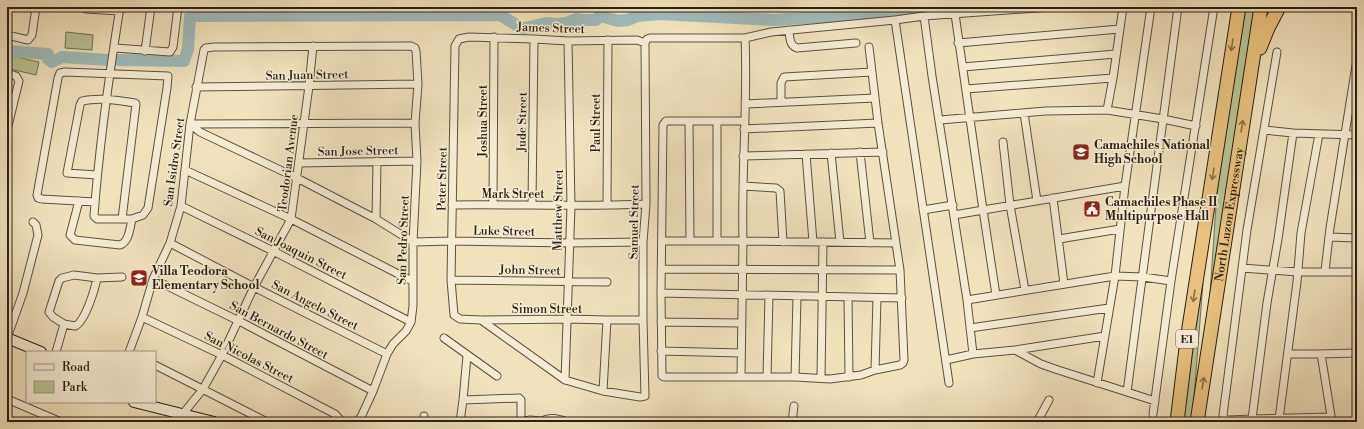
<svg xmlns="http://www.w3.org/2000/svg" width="1364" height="429" font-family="'Libre Bodoni',serif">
	<rect width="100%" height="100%" fill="#f0e3bc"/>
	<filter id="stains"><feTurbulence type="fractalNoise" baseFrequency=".005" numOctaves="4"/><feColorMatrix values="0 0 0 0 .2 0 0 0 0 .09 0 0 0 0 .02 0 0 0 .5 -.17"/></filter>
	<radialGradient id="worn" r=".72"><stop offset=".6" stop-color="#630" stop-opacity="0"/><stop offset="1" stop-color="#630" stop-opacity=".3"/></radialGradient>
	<path fill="#b8c492" stroke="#707253" d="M1245,7H1255L1210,294L1217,191Z
		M66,32L93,35L92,50L65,48Z
		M12,56L39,62L36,75L10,69Z
		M1199,283H1203L1192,422H1180Z"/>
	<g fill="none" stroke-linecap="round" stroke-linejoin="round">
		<path stroke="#a0bbbc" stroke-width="12" d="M7,51L48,54V59L52,62L62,57L108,60
			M119,60L184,61L188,49L190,16L500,15L518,26L525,28L546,23L557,24L566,23L577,19L581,20H596L600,16L618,21L628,20L637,16L659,14L774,20L978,7"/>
		<g stroke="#5b513e" stroke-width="9">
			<path id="street" d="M86,7V9L119,11
				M955,14L983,210L996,295
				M924,16L932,76L967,300L973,354
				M789,30C790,38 789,45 797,48L856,43
				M7,35L28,40L32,35L36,7
				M645,43L647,39L650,38H745
				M958,43L1120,29
				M115,48L170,52L173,47L178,7
				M145,51L151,7
				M1277,52L1247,230L1223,415L1225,419L1229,420L1252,419L1331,417
				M963,67L1116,54
				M7,73L16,76L19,81L7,130
				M196,87L418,84
				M966,89L1113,78
				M781,102V83L784,77L872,72
				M745,104L875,98
				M1107,110L1113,78L1123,7
				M1024,113L1037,201
				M940,120L1046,111L1107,110L1163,119L1196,126
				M689,121H666L663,125L661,293L662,376L664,377H795L830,379L861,375L875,370L900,365L903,363L904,360L900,270L878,123L869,47
				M717,121V241
				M190,124L200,132L297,178L376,219L413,242L452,241L569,243L643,242
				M190,124L415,123
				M744,129L878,123
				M1264,130L1293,133L1357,135
				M1003,142L1010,205L1025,290
				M860,152L870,243
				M831,153L840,242
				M806,154L813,242
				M743,156L883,152
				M299,163L417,161
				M185,170L291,219L412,281
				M97,175L67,173L80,105L82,101C98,97 119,100 135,103L136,104L122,219
				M743,186L776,188L780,191L783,242
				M1053,198L1064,284
				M79,201L70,235L75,240L120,245C129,242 130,228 132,219
				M95,202L42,199L38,198L37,195L58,78L60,73L65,72L168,76L167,88L148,208L143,215L132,219H97L94,216C99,146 109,76 120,7
				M493,204L494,37
				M452,205C517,204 581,207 646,204
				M532,205L534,39
				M607,205L608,40
				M181,206L275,252L411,322
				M923,210L953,205
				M954,215L1125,186
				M376,219L377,161
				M1329,237L1357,238
				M1059,239L1120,229
				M662,241H743C741,173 748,106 745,38L771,32L895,20
				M690,241L689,121H745
				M170,243L254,287L387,354
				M1242,268L1298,272H1357
				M661,269L900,270
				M1325,271L1330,228L1357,59
				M153,279L239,321L373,391
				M451,280L607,282
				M661,293L902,298
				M848,297L849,377
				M967,300L1115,276L1143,277L1171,281
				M142,317L222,355L335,414L342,422
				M481,320L565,380L603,391L640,397L645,396L643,320V242L646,204L645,43L637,40L568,41L534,39L469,37L459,39L455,46L451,280L454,315L460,319L481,320L568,319L607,320H643
				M661,322L741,323
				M64,324L53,317L49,312L59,281L62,278L74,275L97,278L122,277
				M970,328L1109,308
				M7,338L23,293L38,235L36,225L33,222
				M444,338L497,376
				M1015,350L1105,336
				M661,351L741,353
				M56,352L64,324L75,326C85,322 95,289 97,278
				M129,352L142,317L153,279L170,243L181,206L190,124L204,50L206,48L214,47L411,46L415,48L416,51L418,84L415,123L417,161L413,242V306L411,322L406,331L393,344L387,354L373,391L361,417L356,422
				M1288,354H1318L1357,353
				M1321,354L1332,422
				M946,360L973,354L1015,350L1041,364L1055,369L1155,401
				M155,365L267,422
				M875,370L877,298
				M741,377L743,241L896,243
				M767,377L769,296
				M795,377L797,297
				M821,378L823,242
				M565,380L571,206L568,41
				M949,383L895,20L924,16L1051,7
				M1097,383L1115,276L1125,186L1151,7
				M603,391L607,320
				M1127,392L1178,7
				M7,399L61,422
				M463,400L519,398L521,400V421
				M1153,414L1171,281L1214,7
				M1252,419L1267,303L1278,239L1293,133
				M1279,419L1297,282L1301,233L1319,134
				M179,422L182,415L203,389L222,355L254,287L291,219L309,86L313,46
				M424,422V416
				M460,422L463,400L467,356
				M521,422L530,420L541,421
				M541,422C550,416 558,419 568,422
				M792,422L794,406
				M1037,422L1049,400"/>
		</g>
		<g stroke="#292014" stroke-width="12">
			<path id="secondary" d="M7,338L41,352
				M134,402L214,422"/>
		</g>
		<g stroke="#292014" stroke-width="15">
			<g id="highway">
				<path d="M1260,48L1268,28L1279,7"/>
				<path d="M1177,422L1187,340L1239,7"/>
				<path id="s1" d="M1197,422L1261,7"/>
			</g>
		</g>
		<use href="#street" stroke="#f5edd3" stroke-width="7"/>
		<use href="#secondary" stroke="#f5edd3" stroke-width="10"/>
		<use href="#highway" stroke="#e8c27e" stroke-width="13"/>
	</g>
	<defs><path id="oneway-shaft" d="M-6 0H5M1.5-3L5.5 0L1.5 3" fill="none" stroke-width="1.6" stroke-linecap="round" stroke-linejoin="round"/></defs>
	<g stroke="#887149">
		<use href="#oneway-shaft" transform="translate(1232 45) rotate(99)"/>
		<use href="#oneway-shaft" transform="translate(1242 126) rotate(-81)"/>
		<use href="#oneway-shaft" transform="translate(1213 174) rotate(99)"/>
		<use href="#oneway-shaft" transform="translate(1194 296) rotate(99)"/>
		<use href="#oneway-shaft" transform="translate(1203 383) rotate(-81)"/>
	</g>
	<defs>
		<g id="school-square" transform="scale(0.9)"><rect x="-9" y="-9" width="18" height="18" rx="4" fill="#8f2418" stroke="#f5edd3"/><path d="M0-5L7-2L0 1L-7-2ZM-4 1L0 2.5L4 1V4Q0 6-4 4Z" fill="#fff"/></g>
		<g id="civic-square" transform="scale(0.9)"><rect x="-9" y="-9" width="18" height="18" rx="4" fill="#8f2418" stroke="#f5edd3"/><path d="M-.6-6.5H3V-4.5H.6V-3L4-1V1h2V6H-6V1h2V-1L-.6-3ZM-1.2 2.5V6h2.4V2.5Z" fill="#fff"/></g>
	</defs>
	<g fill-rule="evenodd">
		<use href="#school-square" x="1081" y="152"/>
		<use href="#civic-square" x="1092" y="209"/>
		<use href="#school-square" x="139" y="278"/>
	</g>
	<g text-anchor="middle" stroke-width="3" stroke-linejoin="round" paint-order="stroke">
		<rect fill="#f5edd3" stroke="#665e4d" stroke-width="1" x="1176" y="330" width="22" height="18" rx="3"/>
		<g font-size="11" font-weight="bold" fill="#292014">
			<text x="1187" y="343">E1</text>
		</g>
		<g font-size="12" fill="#292014" stroke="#f5edd3">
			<text transform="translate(551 28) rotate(2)" y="4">James Street</text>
			<text transform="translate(307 75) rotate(-1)" y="4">San Juan Street</text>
			<text transform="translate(483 121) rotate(-90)" y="4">Joshua Street</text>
			<text transform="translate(522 122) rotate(-89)" y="4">Jude Street</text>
			<text transform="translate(596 123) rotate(-90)" y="4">Paul Street</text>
			<text transform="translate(358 151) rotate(-1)" y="4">San Jose Street</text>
			<text transform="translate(174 162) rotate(-82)" y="4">San Isidro Street</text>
			<text transform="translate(288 163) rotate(-83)" y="4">Teodorian Avenue</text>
			<text transform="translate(442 179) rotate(-89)" y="4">Peter Street</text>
			<text x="513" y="198">Mark Street</text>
			<text transform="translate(558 210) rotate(-89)" y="4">Matthew Street</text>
			<text dy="4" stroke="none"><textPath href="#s1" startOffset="210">North Luzon Expressway</textPath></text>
			<text transform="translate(634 222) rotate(-89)" y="4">Samuel Street</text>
			<text transform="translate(504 231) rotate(1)" y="4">Luke Street</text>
			<text transform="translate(403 240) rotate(-88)" y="4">San Pedro Street</text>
			<text transform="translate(301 253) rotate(27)" y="4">San Joaquin Street</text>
			<text transform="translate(530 270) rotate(1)" y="4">John Street</text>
			<text transform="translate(315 305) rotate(27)" y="4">San Angelo Street</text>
			<text x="547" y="313">Simon Street</text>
			<text transform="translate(279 330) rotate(28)" y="4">San Bernardo Street</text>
			<text transform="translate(249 357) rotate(27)" y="4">San Nicolas Street</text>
		</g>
		<g font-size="12" font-weight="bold" fill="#292014" stroke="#f5edd3" text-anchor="start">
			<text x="1094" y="149">Camachiles National<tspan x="1094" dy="14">High School</tspan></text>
			<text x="1105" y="206">Camachiles Phase II<tspan x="1105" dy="14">Multipurpose Hall</tspan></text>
			<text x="152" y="275">Villa Teodora<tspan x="152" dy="14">Elementary School</tspan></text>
		</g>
	</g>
	<rect width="1364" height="429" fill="none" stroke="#f0e3bc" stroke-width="24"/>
	<rect x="8" y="8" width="1348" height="413" fill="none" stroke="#292014" stroke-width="2"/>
	<rect x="12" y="12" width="1340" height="405" fill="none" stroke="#292014"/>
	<rect x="26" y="351" width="130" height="52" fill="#f5edd3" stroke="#a39b87"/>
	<rect x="34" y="364" width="20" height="6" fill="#f5edd3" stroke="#a39b87"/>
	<text x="62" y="371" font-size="12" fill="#292014">Road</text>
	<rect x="34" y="381" width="20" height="12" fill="#b8c492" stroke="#a39b87"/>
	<text x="62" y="391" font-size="12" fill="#292014">Park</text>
	<rect width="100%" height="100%" filter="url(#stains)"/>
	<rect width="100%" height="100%" fill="url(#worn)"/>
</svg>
